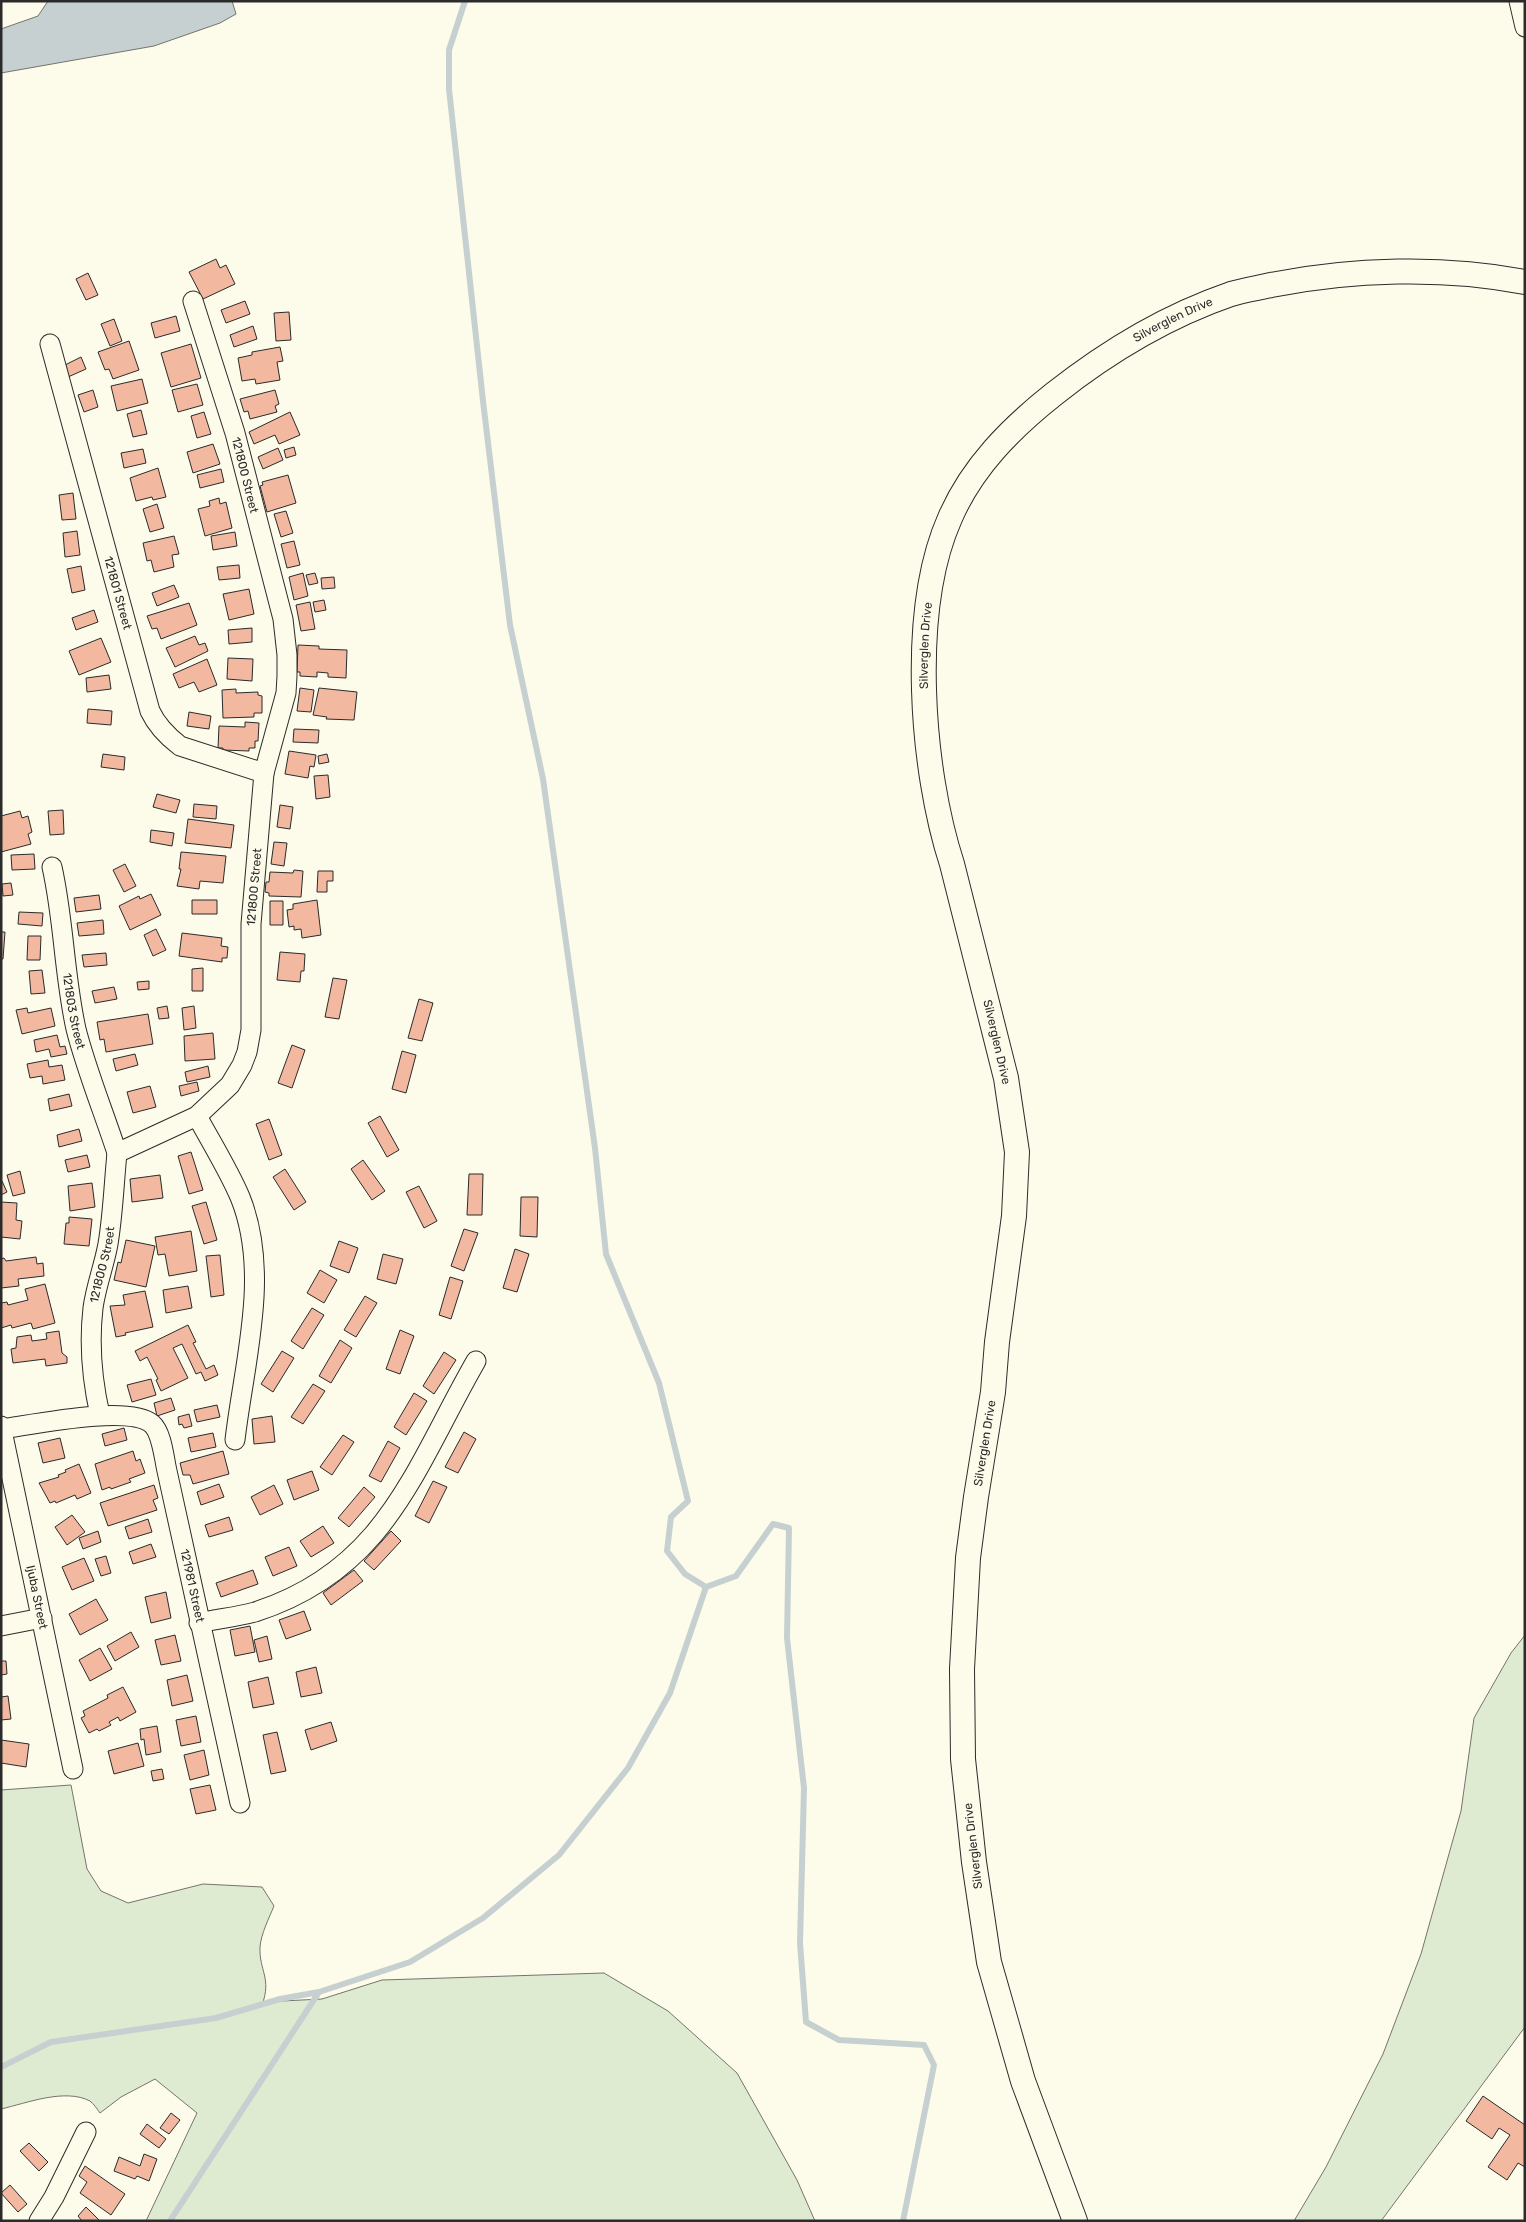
<svg xmlns="http://www.w3.org/2000/svg" width="1526" height="2222" font-family="Rubik,sans-serif">
	<rect width="100%" height="100%" fill="#fdfbea"/>
	<path fill="#deebd1" stroke="#74746e" d="M1525,1635V2027L1381,2221H1294L1326,2167L1383,2054L1421,1954L1461,1811L1474,1718L1511,1653Z
		M71,1785L87,1869L101,1891L128,1903L203,1884L262,1887L274,1906C269,1918 261,1934 260,1947C259,1971 272,1978 262,2005L282,2001L322,1999L382,1980L604,1973L668,2011L737,2073L797,2180L815,2221H146L197,2113L155,2079L121,2097L100,2113C97,2109 94,2104 90,2101C65,2088 27,2103 1,2109V1790Z"/>
	<path fill="#c7d0d0" stroke="#74746e" d="M48,1H232L236,14L220,23L154,46L1,73V29L38,16Z"/>
	<g fill="none" stroke-linecap="round" stroke-linejoin="round">
		<path stroke="#c7d0d0" stroke-width="6" d="M465,1L449,50V89L483,401L510,625L543,779L595,1148L606,1254L659,1383L688,1501L671,1517L667,1551L685,1574L706,1587L736,1576L773,1524L789,1528L787,1638L804,1788L800,1943L806,2022L839,2040L924,2045L934,2065L903,2221
			M1,2067L51,2042L216,2018L280,1999L319,1992L410,1962L483,1918L559,1855L628,1768L670,1693L706,1587
			M170,2221L319,1992"/>
	</g>
	<path fill="#f2b8a0" stroke="#2b2b2b" d="M216,259L220,268L226,265L235,284L203,299L189,272Z
		M88,273L98,295L86,300L76,279Z
		M245,301L250,314L226,323L221,310Z
		M289,312L291,340L276,341L274,313Z
		M176,316L180,331L155,338L151,323Z
		M114,319L122,341L110,346L101,324Z
		M253,326L257,339L234,347L230,335Z
		M129,341L139,370L113,379L109,369L105,370L98,352Z
		M191,344L201,378L171,387L161,353Z
		M280,347L283,361L277,362L280,380L256,384L255,379L242,381L238,358L252,355V352Z
		M81,357L86,369L68,377L63,366Z
		M142,379L148,403L117,411L111,386Z
		M197,384L203,405L178,412L172,390Z
		M93,390L98,407L84,412L78,395Z
		M275,390L279,404L275,406L277,412L250,419L248,411L244,412L240,399Z
		M141,410L147,434L133,437L127,414Z
		M204,412L211,434L197,438L191,416Z
		M290,412L300,435L279,444L275,435L254,444L249,432Z
		M213,444L220,464L193,473L187,452Z
		M294,447L296,455L286,458L284,450Z
		M278,448L283,460L263,469L258,457Z
		M143,449L146,463L124,468L121,453Z
		M158,468L166,497L153,500L152,497L136,501L130,478Z
		M221,469L224,482L200,488L197,475Z
		M288,475L296,503L267,512L260,486L263,485L262,482Z
		M73,493L76,519L62,520L59,495Z
		M219,498L220,504L226,502L232,528L205,536L198,509L210,506L209,501Z
		M157,504L164,528L150,532L143,509Z
		M286,511L293,533L281,537L274,514Z
		M77,531L80,555L65,557L63,533Z
		M235,532L237,546L213,550L211,536Z
		M174,536L179,554L172,555L174,567L154,572L151,560L147,561L143,543Z
		M294,541L300,565L287,568L281,544Z
		M239,565L240,578L219,580L217,567Z
		M81,566L85,590L72,593L67,569Z
		M303,573L308,596L294,600L289,577Z
		M315,573L318,583L309,585L306,575Z
		M334,577L335,588L322,589L321,578Z
		M174,585L179,597L157,606L152,593Z
		M249,589L254,614L229,620L223,594Z
		M324,600L326,610L315,612L313,602Z
		M310,602L315,629L301,631L296,605Z
		M189,603L197,625L161,639L157,628L152,629L147,616Z
		M94,610L98,622L76,630L72,618Z
		M252,628V642L229,644L228,630Z
		M195,636L199,645L205,643L208,651L175,667L166,648Z
		M101,638L111,662L79,675L69,651Z
		M298,645L319,646V649L347,650L346,678L328,677V673L317,672V677L300,676V672H297Z
		M228,658L253,659L252,681L227,679Z
		M207,659L217,685L199,692L194,682L179,688L173,674Z
		M109,675L111,689L87,692L86,678Z
		M300,688L314,690L311,712L297,711Z
		M319,688L357,692L354,720L326,719L327,717L313,715Z
		M236,689V693L258,692V695L262,696V713H254V717L223,718L222,690Z
		M88,709L112,711L111,725L87,723Z
		M189,712L211,716L209,729L187,726Z
		M245,722L259,723L258,741H255V748H249V751L223,750V748H218L219,726L245,727Z
		M294,729L319,730L318,743L293,742Z
		M289,751L316,755L314,767L310,766L308,778L285,774Z
		M103,754L125,757L124,770L101,767Z
		M327,754L329,762L319,764L318,756Z
		M328,775L330,797L316,799L314,776Z
		M157,794L180,800L176,813L153,807Z
		M194,804L217,806L216,819L193,817Z
		M280,805L293,807L290,829L277,827Z
		M63,810L64,834L50,835L48,811Z
		M20,811L22,818L28,816L32,832L28,834L31,844L1,852V816Z
		M188,819L234,825L231,848L185,843Z
		M151,830L174,833L172,846L150,842Z
		M274,842L287,843L284,866L271,864Z
		M181,852L226,856L223,883L200,881L199,889L177,886L181,869H179Z
		M34,854L35,869L12,870L11,855Z
		M125,864L136,886L124,892L113,870Z
		M294,870L303,871L301,897L269,896V893L265,892L266,882H269L270,872L293,873Z
		M318,871H333V881H327V892H317Z
		M11,883L13,895L3,896L2,884Z
		M151,894L161,915L130,930L119,906L139,896L140,899Z
		M99,895L101,909L76,912L74,898Z
		M192,900H217V914H192Z
		M317,900L321,935L302,938L301,929L294,930V926L289,927L287,910L293,909V904Z
		M270,901H283V925H270Z
		M19,912L43,913L42,926L18,924Z
		M103,920L104,934L79,936L77,923Z
		M156,929L166,950L153,956L144,935Z
		M1,932H5L3,959H1Z
		M182,933L222,938L221,946L228,947L227,958H222V962L179,956Z
		M28,936H41L40,960H27Z
		M280,952L305,954L304,971H301L300,982L277,980Z
		M106,953L107,965L84,967L82,955Z
		M203,968V991H192V969Z
		M42,970L45,993L31,994L29,971Z
		M333,978L347,980L339,1019L325,1017Z
		M149,981V989L138,990L137,982Z
		M114,987L117,999L95,1003L92,991Z
		M419,999L433,1003L422,1041L408,1038Z
		M167,1006L169,1018L159,1019L157,1008Z
		M194,1006L196,1028L184,1030L182,1008Z
		M27,1008L28,1013L51,1008L55,1026L22,1034L16,1010Z
		M148,1014L153,1044L106,1052L104,1039L100,1040L97,1022Z
		M213,1033L215,1059L185,1061L184,1036Z
		M57,1035L60,1047L65,1046L67,1054L51,1057L49,1049L36,1052L34,1040Z
		M292,1045L305,1050L292,1088L278,1083Z
		M402,1051L416,1055L406,1093L392,1089Z
		M135,1054L138,1065L116,1071L113,1059Z
		M48,1060L49,1067L62,1065L65,1080L43,1084L42,1076L30,1078L27,1064Z
		M208,1066L210,1077L187,1082L185,1072Z
		M197,1082L199,1091L181,1096L179,1086Z
		M150,1086L156,1107L133,1113L127,1092Z
		M69,1094L72,1106L50,1111L48,1099Z
		M380,1116L399,1150L387,1157L368,1123Z
		M269,1119L282,1155L269,1160L256,1124Z
		M79,1129L82,1141L59,1147L57,1135Z
		M191,1152L203,1190L189,1194L178,1156Z
		M87,1155L90,1167L68,1172L65,1160Z
		M363,1160L385,1191L372,1200L351,1169Z
		M285,1169L306,1202L294,1210L273,1177Z
		M20,1171L25,1193L13,1196L7,1175Z
		M469,1174H483L482,1215H467Z
		M160,1175L163,1198L132,1202L130,1179Z
		M2,1181L7,1192L1,1195V1182Z
		M92,1183L95,1207L70,1211L68,1186Z
		M419,1186L437,1221L424,1228L406,1192Z
		M521,1197H538L537,1237L520,1236Z
		M1,1202L17,1203L16,1220L22,1221L20,1239L1,1237Z
		M206,1202L217,1240L204,1244L192,1206Z
		M69,1217L92,1219L89,1246L64,1244L66,1223H69Z
		M464,1229L478,1233L464,1271L451,1266Z
		M191,1231L197,1271L169,1276L165,1254L158,1255L155,1237Z
		M126,1240L155,1246L146,1287L114,1280L118,1262L121,1263Z
		M339,1241L358,1248L349,1273L330,1266Z
		M515,1249L529,1254L517,1292L503,1288Z
		M383,1254L403,1259L396,1284L377,1279Z
		M220,1255L224,1295L211,1297L206,1256Z
		M36,1257L37,1264L43,1263L44,1276L18,1279L19,1286L1,1288V1259L4,1258L6,1261Z
		M320,1270L337,1280L324,1303L307,1293Z
		M450,1277L463,1281L451,1319L439,1315Z
		M45,1284L55,1323L33,1329L31,1323L12,1328L11,1325L1,1328V1303L7,1302L8,1305L28,1300L25,1289Z
		M188,1286L192,1308L166,1313L163,1290Z
		M145,1291L153,1327L125,1333L126,1335L116,1337L110,1306L125,1305L123,1295Z
		M365,1296L377,1303L356,1337L344,1330Z
		M312,1308L324,1315L303,1349L291,1341Z
		M188,1325L196,1342L193,1343L206,1369L214,1365L218,1375L205,1381L201,1372L196,1374L182,1344L173,1348L188,1378L161,1391L156,1380L158,1379L147,1357L140,1361L135,1351Z
		M400,1330L414,1336L400,1374L386,1369Z
		M59,1331L62,1353L67,1357V1363L46,1366L45,1359L13,1363L11,1349L16,1348L17,1337L31,1335L32,1341L47,1339L46,1333Z
		M340,1340L352,1348L331,1383L319,1376Z
		M282,1351L294,1358L273,1392L261,1384Z
		M444,1352L456,1360L434,1394L423,1386Z
		M151,1379L156,1395L132,1402L127,1385Z
		M313,1384L325,1391L303,1424L291,1417Z
		M414,1393L427,1401L406,1435L394,1427Z
		M171,1398L175,1410L157,1416L154,1403Z
		M217,1405L220,1417L197,1422L194,1410Z
		M189,1414L192,1426L184,1428L182,1424L179,1425L178,1417Z
		M272,1416L275,1442L254,1444L252,1419Z
		M124,1428L127,1440L105,1446L102,1434Z
		M464,1432L476,1439L458,1473L445,1467Z
		M213,1433L216,1447L191,1452L188,1438Z
		M343,1435L354,1442L332,1475L320,1467Z
		M60,1438L65,1458L43,1463L38,1443Z
		M388,1441L400,1448L381,1482L369,1476Z
		M133,1451L136,1461L140,1459L145,1473L129,1479L131,1482L111,1489L110,1487L102,1490L95,1464Z
		M223,1451L229,1474L193,1484L190,1475H183L180,1463Z
		M79,1464L91,1493L77,1499L75,1495L56,1503L55,1501L50,1503L39,1483L59,1477L58,1475L66,1472L65,1470Z
		M312,1471L319,1490L294,1500L287,1480Z
		M433,1481L447,1487L429,1523L415,1516Z
		M219,1484L224,1497L201,1505L197,1492Z
		M154,1485L158,1498L153,1500L157,1510L108,1526L100,1503Z
		M274,1485L283,1504L260,1515L251,1497Z
		M364,1487L375,1497L349,1527L338,1518Z
		M72,1515L85,1532L67,1545L55,1527Z
		M229,1517L233,1530L209,1537L205,1525Z
		M148,1519L152,1532L129,1539L125,1527Z
		M323,1526L334,1543L311,1557L300,1541Z
		M98,1531L101,1542L83,1549L79,1538Z
		M391,1531L401,1541L374,1570L364,1561Z
		M151,1544L156,1557L133,1564L129,1552Z
		M289,1547L297,1566L273,1576L265,1557Z
		M106,1556L111,1573L101,1576L95,1559Z
		M84,1558L94,1581L72,1590L62,1567Z
		M253,1570L258,1584L221,1597L216,1583Z
		M354,1570L363,1581L331,1605L323,1593Z
		M166,1592L171,1618L151,1623L145,1597Z
		M96,1599L108,1620L80,1635L69,1614Z
		M304,1611L311,1630L286,1639L279,1620Z
		M250,1626L255,1652L235,1656L230,1630Z
		M131,1632L139,1647L115,1661L107,1646Z
		M175,1635L181,1661L161,1665L155,1640Z
		M267,1636L272,1659L259,1662L254,1640Z
		M100,1648L112,1669L90,1681L79,1660Z
		M1,1661H6L7,1674L1,1675Z
		M316,1667L322,1693L301,1697L296,1672Z
		M187,1675L193,1701L172,1706L167,1680Z
		M268,1677L274,1704L253,1708L248,1682Z
		M123,1687L136,1712L120,1721L118,1717L109,1722L111,1725L99,1731L97,1729L89,1733L81,1718L85,1716L83,1711L108,1698L107,1695Z
		M8,1696L11,1719L1,1720V1697Z
		M196,1716L201,1742L181,1746L176,1720Z
		M331,1722L337,1741L311,1750L305,1730Z
		M157,1726L161,1752L146,1755L144,1739L141,1740L140,1729Z
		M277,1732L286,1771L271,1774L263,1735Z
		M1,1740L29,1744L26,1767L1,1763Z
		M138,1743L144,1766L114,1774L108,1751Z
		M204,1750L209,1775L190,1780L184,1755Z
		M162,1769L164,1779L153,1781L151,1771Z
		M210,1785L216,1810L196,1814L190,1789Z
		M1483,2096L1525,2125V2167L1518,2163L1507,2180L1488,2167L1510,2135L1499,2128L1492,2139L1466,2121Z
		M171,2113L180,2120L169,2134L160,2128Z
		M147,2124L166,2139L159,2148L140,2134Z
		M29,2143L48,2162L39,2171L20,2151Z
		M144,2154L157,2159L149,2181L137,2176L135,2179L114,2171L119,2157L140,2166Z
		M85,2166L125,2194L111,2215L80,2193L87,2182L79,2176Z
		M10,2185L27,2204L18,2212L1,2193Z
		M86,2207L100,2221H82L78,2216Z"/>
	<g fill="none" stroke-linecap="round" stroke-linejoin="round">
		<g stroke="#2b2b2b" stroke-width="21">
			<g id="minor">
				<path d="M1519,1L1525,27"/>
				<path id="s1" d="M50,344L150,711C157,726 167,736 180,746L264,773"/>
				<path id="s2" d="M52,867C64,920 64,975 76,1029C86,1069 104,1113 117,1153"/>
				<path d="M197,1116C211,1142 228,1169 240,1197C271,1273 244,1362 235,1440"/>
				<path id="s3" d="M100,1415C92,1380 89,1343 93,1308C96,1286 104,1266 108,1244C113,1214 114,1183 117,1153L197,1116L230,1085L242,1065L247,1052L251,1030V924L264,773L286,693L287,676V655L283,619L235,433L193,301"/>
				<path id="s4" d="M1,1426L73,1769"/>
				<path id="s5" d="M1,1429C31,1425 129,1404 152,1424C162,1433 164,1458 167,1471L240,1803"/>
				<path d="M199,1623C217,1619 237,1617 255,1612C386,1570 414,1469 476,1361"/>
				<path d="M1,1626L42,1618"/>
				<path d="M39,2221L54,2197L86,2132"/>
			</g>
		</g>
		<g stroke="#2b2b2b" stroke-width="26">
			<g id="tertiary">
				<path id="s6" d="M1075,2221L1023,2081L989,1962L974,1862L963,1759L962,1669L968,1558L976,1497L993,1392L997,1342L1014,1216L1017,1152L1006,1078L952,864C921,769 909,610 950,518C972,467 1011,428 1054,394C1107,352 1167,316 1231,294C1244,290 1258,288 1271,285C1351,269 1444,266 1525,282"/>
			</g>
		</g>
		<use href="#minor" stroke="#fdfbea" stroke-width="19"/>
		<use href="#tertiary" stroke="#fdfbea" stroke-width="24"/>
	</g>
	<g text-anchor="middle" stroke-width="4" stroke-linejoin="round" paint-order="stroke">
		<g font-size="12" fill="#2b2b2b" stroke="#fdfbea">
			<text dy="4" stroke="none"><textPath href="#s6" startOffset="2040">Silverglen Drive</textPath></text>
			<text transform="translate(245 475) rotate(76)" y="4">121800 Street</text>
			<text dy="4" stroke="none"><textPath href="#s1" startOffset="258">121801 Street</textPath></text>
			<text dy="4" stroke="none"><textPath href="#s6" startOffset="1605">Silverglen Drive</textPath></text>
			<text dy="4" stroke="none"><textPath href="#s3" startOffset="601">121800 Street</textPath></text>
			<text dy="4" stroke="none"><textPath href="#s2" startOffset="146">121803 Street</textPath></text>
			<text transform="translate(997 1042) rotate(77)" y="4">Silverglen Drive</text>
			<text dy="4" stroke="none"><textPath href="#s3" startOffset="152">121800 Street</textPath></text>
			<text dy="4" stroke="none"><textPath href="#s6" startOffset="795">Silverglen Drive</textPath></text>
			<text dy="4" stroke="none"><textPath href="#s5" startOffset="321">121981 Street</textPath></text>
			<text dy="4" stroke="none"><textPath href="#s4" startOffset="175">Ijuba Street</textPath></text>
			<text transform="translate(973 1846) rotate(-97)" y="4">Silverglen Drive</text>
		</g>
	</g>
	<rect width="1526" height="2222" fill="none" stroke="#2b2b2b" stroke-width="5"/>
</svg>
